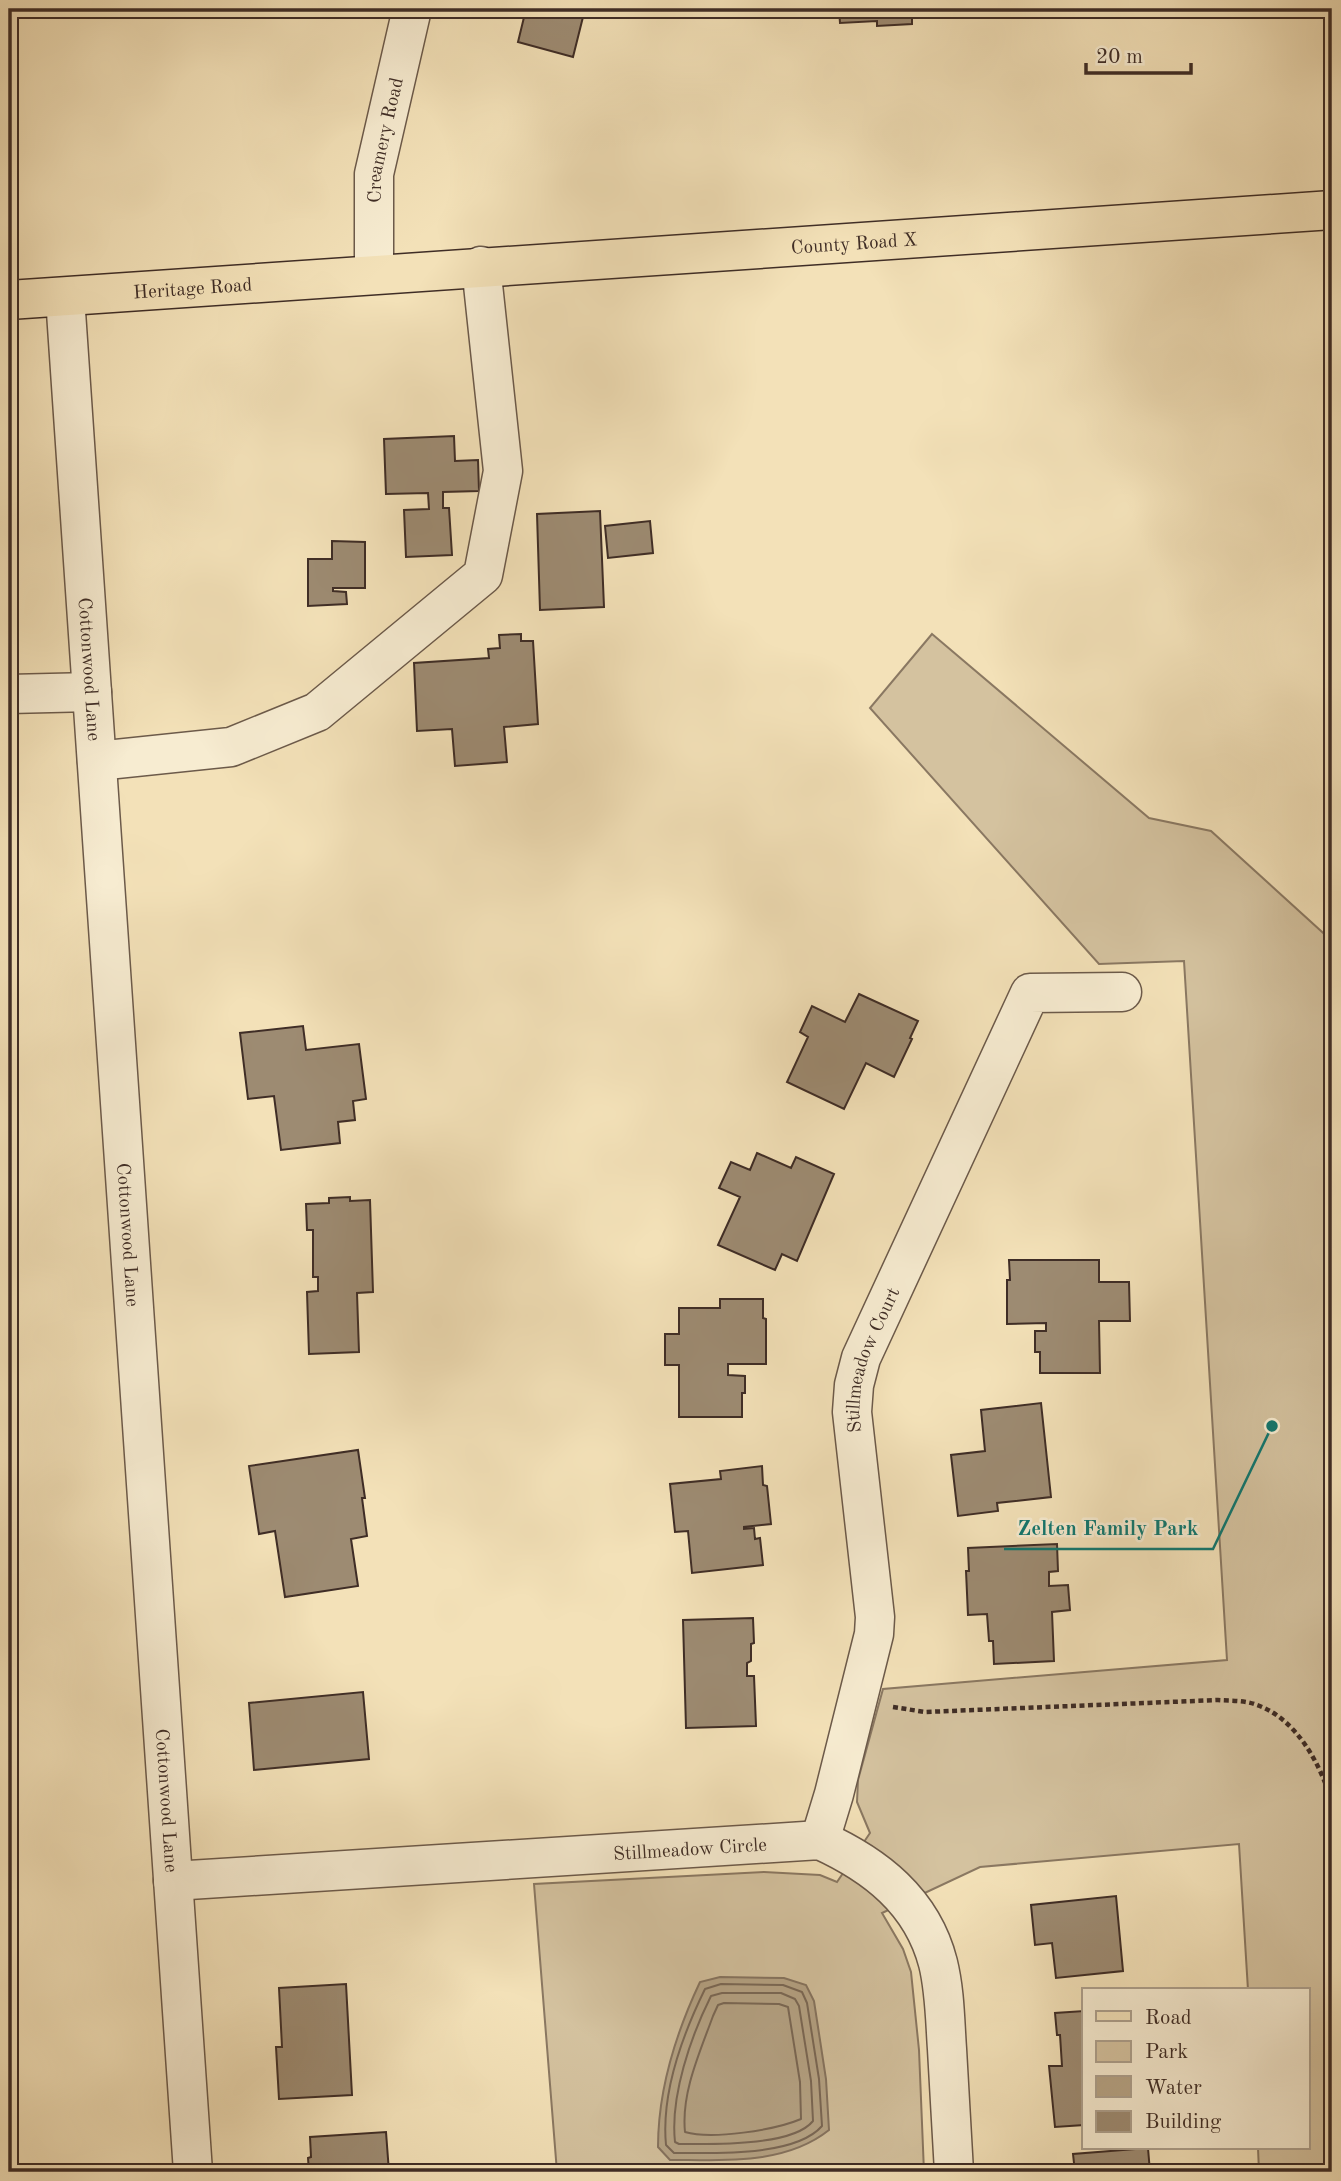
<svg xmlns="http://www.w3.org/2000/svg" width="1341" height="2181" font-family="'Old Standard TT',serif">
	<rect width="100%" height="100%" fill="#f3e1b8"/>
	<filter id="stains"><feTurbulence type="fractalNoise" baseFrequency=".00286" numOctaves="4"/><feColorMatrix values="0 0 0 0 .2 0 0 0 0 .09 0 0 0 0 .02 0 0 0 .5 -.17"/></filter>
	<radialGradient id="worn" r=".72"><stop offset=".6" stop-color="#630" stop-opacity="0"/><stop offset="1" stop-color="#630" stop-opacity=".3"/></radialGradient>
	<path fill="#d4c29f" stroke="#8a7862" stroke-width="2" d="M932,634L1149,818L1211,831L1332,941V2172H1259L1258,2148H1308V1990H1248L1239,1844L980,1867L882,1913L903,1949L911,1972L919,2050L924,2172H557L534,1884L764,1872L820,1875L837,1882L870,1833L857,1802L858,1780L883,1689L1227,1660L1184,961L1099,964L870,708Z"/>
	<path fill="#b6a486" stroke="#867460" stroke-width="2" d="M720,1977L784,1978L806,1985L814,2001L826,2079L829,2130C785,2165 724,2160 670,2160L658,2147C658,2089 675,2035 700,1982Z"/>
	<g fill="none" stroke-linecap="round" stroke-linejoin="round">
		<path stroke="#7a6856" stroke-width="2" d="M721,1984L783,1985L802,1992L807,2003L819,2079L822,2126C795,2157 713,2153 674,2153L666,2145C661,2093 682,2036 705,1989Z
			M722,1993H781L795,1999L799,2006L811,2081L813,2121C792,2147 710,2144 679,2144L675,2142C670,2096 691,2036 711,1996Z
			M724,2003L779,2004L788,2007L800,2082L801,2119C775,2130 712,2140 685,2132C681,2093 700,2052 713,2016L718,2005Z"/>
	</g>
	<path fill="#9d8b72" stroke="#3f2d26" stroke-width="2" d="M526,9H585L573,57L518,42Z
		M839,9H943V14L912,17V24L877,26V21L840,23Z
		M454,436L455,461L478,460L479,491L443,492V508H449L452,555L406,557L404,510L429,509L428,493L386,494L384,439Z
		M600,511L604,607L540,610L537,514Z
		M650,521L653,553L608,558L605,526Z
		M332,541L365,542V588H333V591L346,592L347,604L308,606V559H332Z
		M521,634V641H533L538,724L504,727L507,762L455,766L452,729L417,731L414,663L489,658L488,649L500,648L499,635Z
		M859,994L918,1021L910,1038L912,1039L894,1077L866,1063L844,1109L787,1082L808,1037L800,1032L812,1006L845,1022Z
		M303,1026L306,1050L359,1044L366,1099L353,1101L355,1120L338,1122L340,1143L281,1150L274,1096L248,1099L240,1033Z
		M757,1153L791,1168L796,1157L834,1174L797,1261L782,1254L775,1270L718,1245L740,1197L719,1188L731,1162L750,1170Z
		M350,1197V1201L370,1200L373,1292L357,1293L359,1352L309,1354L307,1292L318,1291V1277H313V1230H307L306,1204L329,1203V1198Z
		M1009,1260H1099V1282H1129L1130,1321H1099L1100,1373H1040V1352H1035V1331H1046V1323L1007,1324V1280H1010Z
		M720,1299H763V1318L766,1319V1364H728V1375L745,1376V1393H742V1417H679V1365H665V1334H679V1308H720Z
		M1041,1403L1051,1497L997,1503L998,1511L958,1516L951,1455L985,1451L981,1410Z
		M358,1450L365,1498H362L367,1536L351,1539L358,1586L285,1597L275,1531L259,1534L249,1466Z
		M762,1466L763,1485L767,1486L771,1524L744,1527V1529L754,1528L755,1539L760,1538L763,1565L692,1573L688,1531L675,1532L670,1484L721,1479L720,1471Z
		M1057,1544L1058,1571L1049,1572V1586L1068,1585L1070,1610L1052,1612L1054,1661L994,1664L993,1641H989L987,1614L968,1615L966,1571H969L968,1548Z
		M753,1618L754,1643L751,1644V1661L747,1663V1676H754L756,1726L686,1728L683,1620Z
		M363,1692L369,1759L254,1770L249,1703Z
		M1116,1896L1123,1971L1056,1978L1052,1943L1035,1945L1031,1905Z
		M346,1984L352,2095L279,2099L276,2047H282L279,1988Z
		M1084,2011V2125L1055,2127L1049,2066H1062L1060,2035H1057L1055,2013Z
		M386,2132L389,2172H309L308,2158L311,2157L310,2137Z
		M1148,2148L1150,2172H1075L1073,2154Z"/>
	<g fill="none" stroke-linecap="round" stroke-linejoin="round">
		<g stroke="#6c5a4a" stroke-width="41">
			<g id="minor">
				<path id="s1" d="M374,274V174L412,9"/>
				<path id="s2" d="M65,297L193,2172"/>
				<path d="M9,694L92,692"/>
				<path d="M97,761L231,747L317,712L483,575L503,471L481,266"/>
				<path id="s3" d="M820,1840L834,1794L874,1634L875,1617L852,1412L854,1385L861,1358L1030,993L1122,992"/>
				<path id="s4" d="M173,1881L820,1840C875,1865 922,1901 938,1963C945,1991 945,2021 947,2049C949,2090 952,2131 954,2172"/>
			</g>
		</g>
		<g stroke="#3f2d26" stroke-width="41">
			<g id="major">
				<path id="s5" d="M9,300L1332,210"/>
			</g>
		</g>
		<path stroke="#3f2d26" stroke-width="4.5" stroke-dasharray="5 3.5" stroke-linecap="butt" d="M893,1707L925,1712L1218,1700C1231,1701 1245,1700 1257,1705C1297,1719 1321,1765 1332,1803"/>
		<use href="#minor" stroke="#f7ecd1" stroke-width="38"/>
		<use href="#major" stroke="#f3e1b8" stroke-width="38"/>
	</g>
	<g text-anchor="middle" stroke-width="5" stroke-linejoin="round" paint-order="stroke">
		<g font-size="19" fill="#3f2d26" stroke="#f7ecd1">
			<text dy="7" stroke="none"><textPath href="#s1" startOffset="135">Creamery Road</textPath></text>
			<text dy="7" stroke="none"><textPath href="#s5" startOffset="847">County Road X</textPath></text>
			<text dy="7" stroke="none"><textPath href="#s5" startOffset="184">Heritage Road</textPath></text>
			<text dy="7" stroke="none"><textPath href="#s2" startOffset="373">Cottonwood Lane</textPath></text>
			<text dy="7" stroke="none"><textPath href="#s2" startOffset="940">Cottonwood Lane</textPath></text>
			<text dy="7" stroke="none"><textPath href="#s3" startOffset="492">Stillmeadow Court</textPath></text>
			<text dy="7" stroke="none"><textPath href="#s2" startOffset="1507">Cottonwood Lane</textPath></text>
			<text dy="7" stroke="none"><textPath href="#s4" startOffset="518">Stillmeadow Circle</textPath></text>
		</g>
	</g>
	<path fill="none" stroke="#0f766e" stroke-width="2.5" d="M1272 1426L1213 1549H1004"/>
	<circle fill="#0f766e" stroke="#f7ecd1" stroke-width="2.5" cx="1272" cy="1426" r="7"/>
	<g font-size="21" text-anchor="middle" font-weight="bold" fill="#0f766e" stroke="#f7ecd1" stroke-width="5" stroke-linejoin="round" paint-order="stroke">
		<text x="1108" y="1535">Zelten Family Park</text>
	</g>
	<rect width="1341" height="2181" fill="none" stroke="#f3e1b8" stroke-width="35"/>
	<rect x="10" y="10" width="1320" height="2160" fill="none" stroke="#3f2d26" stroke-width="3.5"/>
	<rect x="18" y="18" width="1306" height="2146" fill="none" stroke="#3f2d26" stroke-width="2"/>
	<rect x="1082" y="1988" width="228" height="161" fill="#f7ecd1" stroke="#ada08d" stroke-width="2"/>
	<rect x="1096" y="2011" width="35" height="10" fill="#f3e1b8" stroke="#ada08d" stroke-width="2"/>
	<text x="1145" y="2024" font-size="21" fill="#3f2d26">Road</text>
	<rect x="1096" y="2041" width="35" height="21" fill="#d4c29f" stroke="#ada08d" stroke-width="2"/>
	<text x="1145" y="2058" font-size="21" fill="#3f2d26">Park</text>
	<rect x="1096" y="2076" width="35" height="21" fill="#b6a486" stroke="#ada08d" stroke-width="2"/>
	<text x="1145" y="2094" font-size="21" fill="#3f2d26">Water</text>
	<rect x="1096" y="2111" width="35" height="21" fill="#9d8b72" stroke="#ada08d" stroke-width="2"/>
	<text x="1145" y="2128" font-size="21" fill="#3f2d26">Building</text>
	<path d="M1086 63v10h105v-10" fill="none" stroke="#3f2d26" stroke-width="3.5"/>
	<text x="1096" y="63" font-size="21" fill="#3f2d26" stroke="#f7ecd1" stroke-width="5" paint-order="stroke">20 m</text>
	<rect width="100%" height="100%" filter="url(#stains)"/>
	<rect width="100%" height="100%" fill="url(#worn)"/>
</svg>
